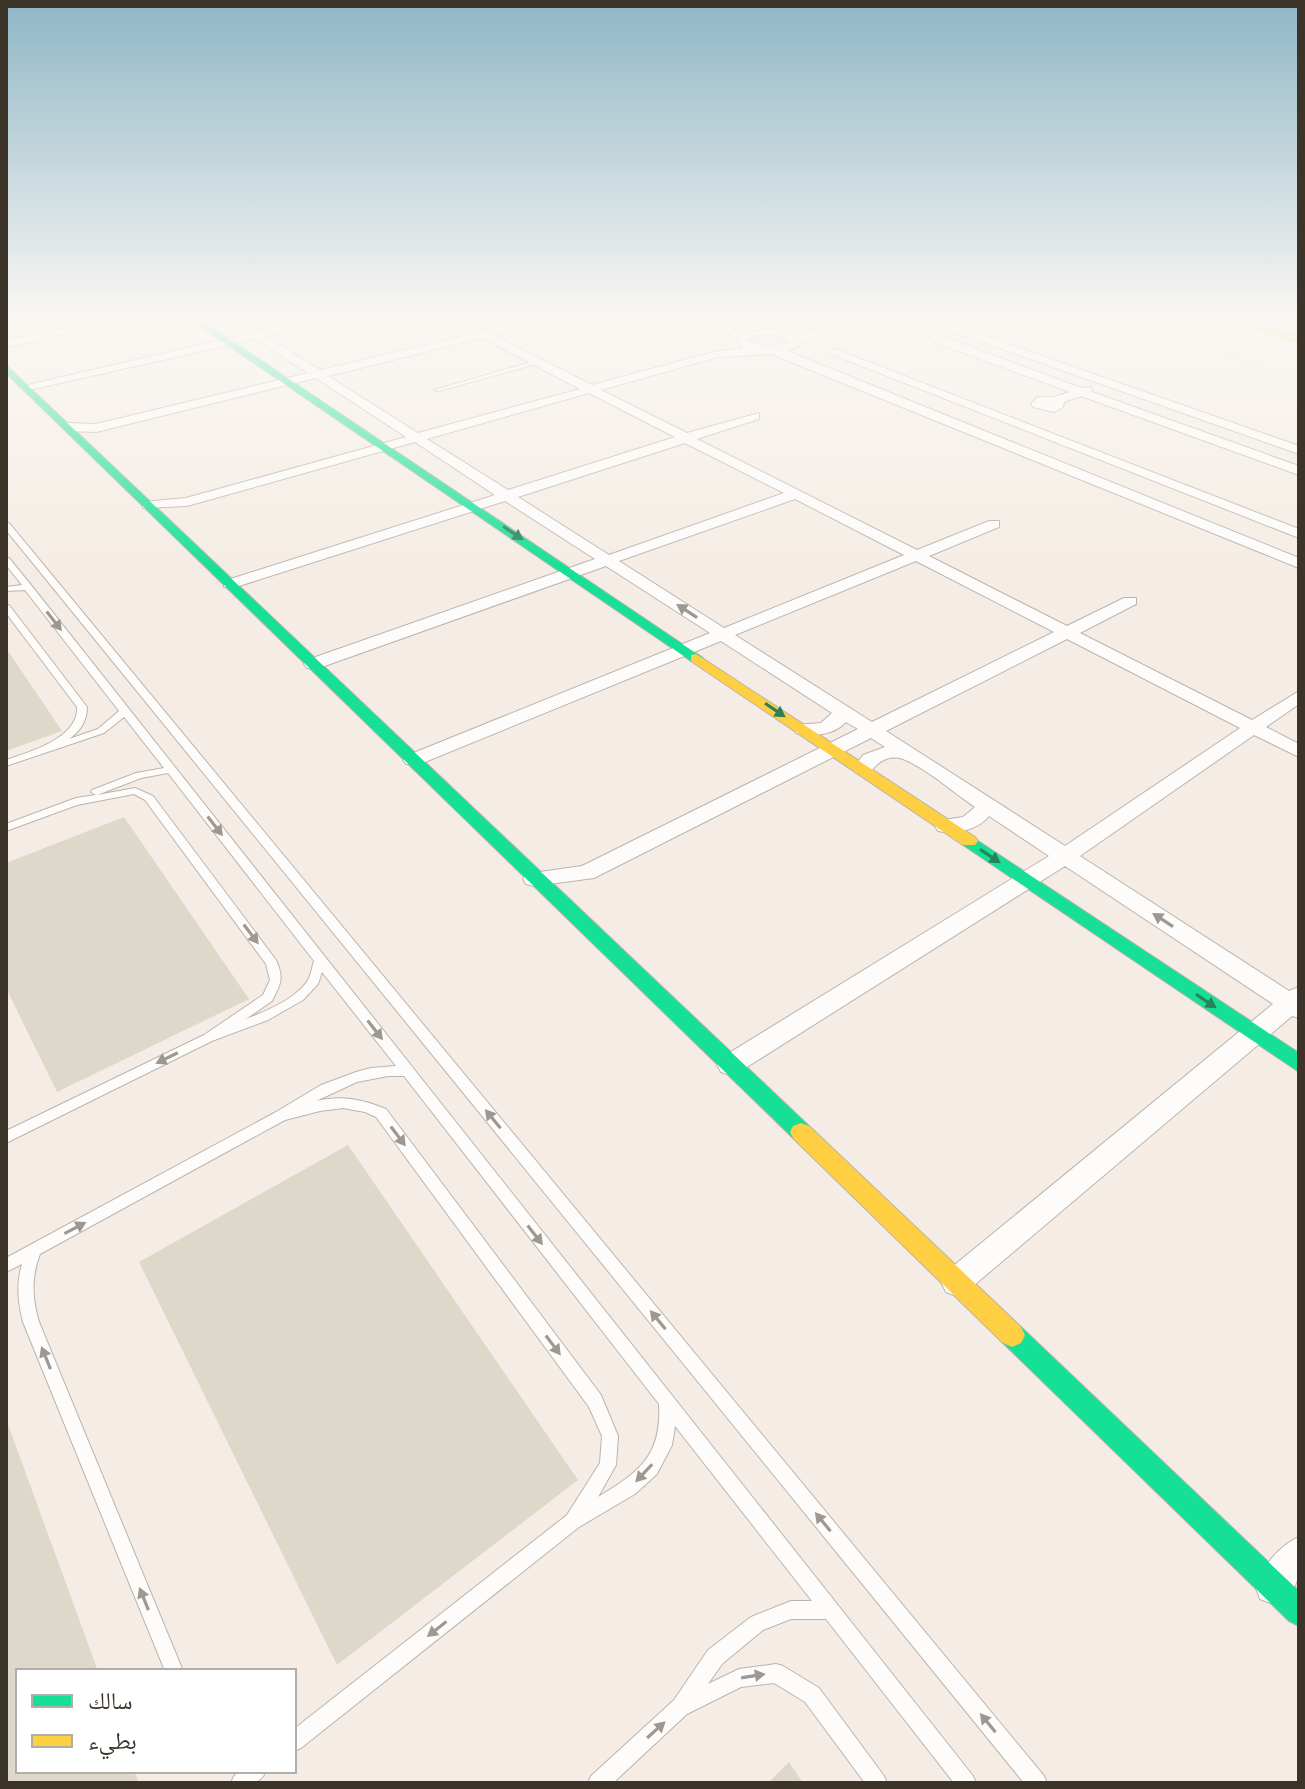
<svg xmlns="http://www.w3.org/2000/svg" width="1305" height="1789" font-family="Quicksand,'Noto Naskh Arabic',sans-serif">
	<rect width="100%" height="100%" fill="#f5ede5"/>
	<path fill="#ddd8c9" d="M6,648L62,731L6,751Z
		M124,817L249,999L57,1092L6,988V863Z
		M348,1145L578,1480L337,1665L139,1262Z
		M6,1419L98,1671H18V1771H134L139,1783H6Z
		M789,1762L803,1783H768Z"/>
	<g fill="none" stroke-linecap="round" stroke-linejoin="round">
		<g stroke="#bcb4ac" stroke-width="2">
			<path id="lane" d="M538,360L540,361V363L439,391L434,390Z
				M6,523H9L1044,1776L1047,1783H1024L6,530Z
				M6,558H9L31,585L973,1776L976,1783H954L826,1619H791L763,1630L722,1664L708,1684L739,1669L776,1664L783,1666L819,1688L884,1776L887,1783H865L805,1702L774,1683L741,1687L687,1714L613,1783H588L591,1776L674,1700L708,1650L751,1617L791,1601H812L675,1426L672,1445L657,1474L635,1494L579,1527L301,1748L294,1751V1729L567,1515L600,1463L602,1436L589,1407L376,1117L365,1112L343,1108L320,1111L285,1120L40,1254C31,1278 32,1298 39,1322L183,1671H165L23,1322C18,1302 16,1285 22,1264L6,1272V1258L276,1112L321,1085L356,1072L371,1068L396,1066L322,972L318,984L303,1000L268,1020L212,1041L6,1143V1131L204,1035L263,995L270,980L266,964L145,800L134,794L77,805L6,831V824L76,798L96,795L91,792L92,790L136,773L164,768L124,717L104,733L6,766V760C30,752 79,738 77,707L6,613V605H9L87,707C87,722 80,731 69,739L98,729L119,711L25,590L6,591V587L22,585L6,565ZM168,773L314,961C312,967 311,975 308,980C297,998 265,1012 246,1019L272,1001C281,984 284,978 276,960L153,796L135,788L97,795L141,778ZM388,1076H404L659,1404C662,1456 639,1472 598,1497L616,1465L618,1436L601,1395L386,1109C362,1099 341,1095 316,1101L357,1082Z
				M240,1771H266C259,1787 246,1783 231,1783L234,1776Z"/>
		</g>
		<g stroke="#bcb4ac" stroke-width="2">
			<path id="street" d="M112,318H134L6,347V341Z
				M225,318H238L258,331L316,318H337L266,336L320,370L473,334L446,318H460L484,331L536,318H556L493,335L592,385L713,352L743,348L736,338L699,318H713L742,333L775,328L795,336L850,318H868L801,341L799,346L787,351L1299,558V568L1294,566L771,354L718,357L601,390L687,433L759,413V419L697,439L917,550L989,521H999V527L929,556L1067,626L1124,598H1136V604L1080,633L1252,720L1299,691V704L1266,727L1299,744V757L1254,735L1080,856L1289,991L1299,987V1018L1292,1016L966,1292L956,1296L946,1292L941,1282L946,1272L1273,1004L1065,866L739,1072L730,1075L721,1072L717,1065L721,1058L1049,856L989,816C978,830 955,835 938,831L935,826L938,821L963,817L975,807C954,793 926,768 903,759C889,754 877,762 870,773H856L853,769L863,755L885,747L871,738L594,878L534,886L526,884L523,879L526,874L582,866L858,729L846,722C834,735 814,737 796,733L794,729L796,725L821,723L832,713L721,641L420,764H406L403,760L406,756L710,633L606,566L319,668H307L304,664L307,660L595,559L505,501L236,587H224V581L495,495L415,442L187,506L143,508V502L186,498L406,437L316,378L96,432L68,431L62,427L68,423L96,424L308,373L255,339L25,391L19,387L247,334ZM774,334L790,342L767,347L747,340L756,335ZM482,338L580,389L418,433L328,376ZM589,393L675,437L508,490L427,439ZM685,443L784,493L609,555L518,497ZM795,499L904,555L724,628L619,561ZM916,561L1054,632L872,722L735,635ZM1067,639L1240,728L1065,846L886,731Z
				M899,318H918L971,331L1299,446V454L965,336L945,332L939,335L1081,388L1091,387L1092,392L1299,466V475L1081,396L1064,402L1063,407L1054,412L1033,407L1031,404L1037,397H1054L1070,392L939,344L925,334L933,329Z
				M835,349L1299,529V538L831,354V350Z
				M1299,1537C1299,1568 1305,1590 1273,1604L1260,1599L1255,1586C1263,1566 1279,1546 1299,1537Z"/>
		</g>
		<g stroke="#bcb4ac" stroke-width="2">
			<path id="fast" d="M188,318H198L703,658L701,661H691Z
				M6,365L809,1126L812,1132L809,1138L801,1141L793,1138L6,373Z
				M969,835L1299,1053V1072L963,845L960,841L963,837Z
				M1012,1323L1021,1327L1299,1591V1626L1289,1621L1003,1343L999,1335L1003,1327Z"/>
		</g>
		<g stroke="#bcb4ac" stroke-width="2">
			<path id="slow" d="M1224,318H1238L1299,337V343Z
				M696,654L975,837L978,841L975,845H963L691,661V655Z
				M801,1123L809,1126L1021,1327L1025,1335L1021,1343L1012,1347L1003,1343L793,1138L790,1132L793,1126Z"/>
		</g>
		<path stroke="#d1cecb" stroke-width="2" stroke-dasharray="1 3" stroke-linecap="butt" d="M1115,318L1299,379"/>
		<use href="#lane" fill="#fefcfb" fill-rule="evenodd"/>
		<use href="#street" fill="#fefcfb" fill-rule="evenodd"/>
		<use href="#fast" fill="#16e098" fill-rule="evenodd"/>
		<use href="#slow" fill="#ffcf43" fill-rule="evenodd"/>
	</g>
	<defs><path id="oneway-solid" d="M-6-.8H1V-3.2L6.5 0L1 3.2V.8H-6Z" transform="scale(2)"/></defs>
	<g fill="#2b815b">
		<use href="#oneway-solid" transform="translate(513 533) rotate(34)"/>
		<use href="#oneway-solid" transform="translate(775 710) rotate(34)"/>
		<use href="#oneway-solid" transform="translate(990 856) rotate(34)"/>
		<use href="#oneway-solid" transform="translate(1206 1001) rotate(34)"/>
	</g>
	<g fill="#9d9892">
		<use href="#oneway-solid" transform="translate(687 611) rotate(-147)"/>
		<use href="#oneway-solid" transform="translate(54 621) rotate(52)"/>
		<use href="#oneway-solid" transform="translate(215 826) rotate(52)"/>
		<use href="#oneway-solid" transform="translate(1163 920) rotate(-147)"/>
		<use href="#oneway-solid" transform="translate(251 934) rotate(53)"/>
		<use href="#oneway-solid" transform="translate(375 1030) rotate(52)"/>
		<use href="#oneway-solid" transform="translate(167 1058) rotate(154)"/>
		<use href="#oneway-solid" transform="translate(493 1119) rotate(-129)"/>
		<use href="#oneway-solid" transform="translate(398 1136) rotate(53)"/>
		<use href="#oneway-solid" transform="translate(75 1228) rotate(-28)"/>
		<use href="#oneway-solid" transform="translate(535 1235) rotate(52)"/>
		<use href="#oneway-solid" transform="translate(658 1320) rotate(-129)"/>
		<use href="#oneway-solid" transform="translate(553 1345) rotate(53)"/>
		<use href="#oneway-solid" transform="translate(46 1358) rotate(-112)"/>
		<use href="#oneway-solid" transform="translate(644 1473) rotate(133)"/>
		<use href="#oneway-solid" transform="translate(823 1522) rotate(-129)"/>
		<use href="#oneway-solid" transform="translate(144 1599) rotate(-112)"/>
		<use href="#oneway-solid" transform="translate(437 1629) rotate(142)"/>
		<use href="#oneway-solid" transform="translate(753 1676) rotate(-9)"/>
		<use href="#oneway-solid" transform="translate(988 1723) rotate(-129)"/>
		<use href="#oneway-solid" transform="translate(656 1730) rotate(-42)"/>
	</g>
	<linearGradient id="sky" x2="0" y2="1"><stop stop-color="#8fb6c6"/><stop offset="0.56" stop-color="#faf7f3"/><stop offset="1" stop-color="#faf7f3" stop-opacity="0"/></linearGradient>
	<rect width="1305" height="569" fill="url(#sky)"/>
	<rect width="1305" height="1789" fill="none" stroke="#3c3329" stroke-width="16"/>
	<rect x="16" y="1669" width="280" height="104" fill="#ffffff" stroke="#b1ada9" stroke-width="2"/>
	<rect x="32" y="1695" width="40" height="12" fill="#16e098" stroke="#b1ada9" stroke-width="2"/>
	<text x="88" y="1709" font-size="24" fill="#3c3329">سالك</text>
	<rect x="32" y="1735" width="40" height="12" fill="#ffcf43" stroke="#b1ada9" stroke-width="2"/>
	<text x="88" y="1749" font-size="24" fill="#3c3329">بطيء</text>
</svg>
